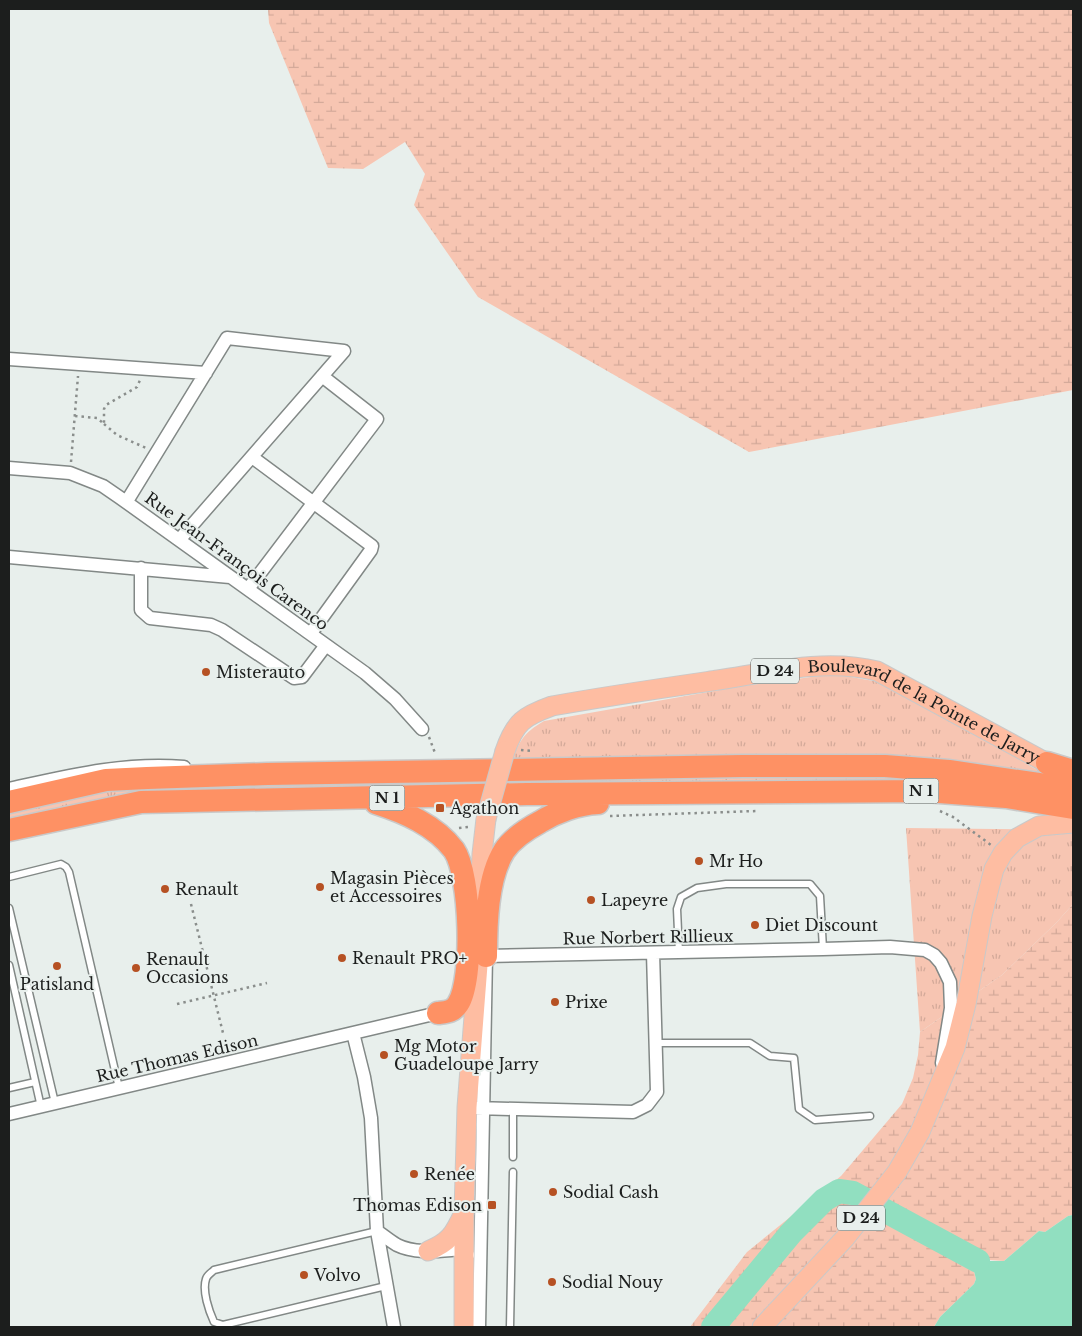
<svg xmlns="http://www.w3.org/2000/svg" width="1082" height="1336" font-family="'Libre Baskerville',serif">
	<defs>
		<pattern id="grass-tufts" width="24" height="20" patternUnits="userSpaceOnUse" patternTransform="scale(1.25)"><rect width="24" height="20" fill="#f7c5b2"/><path d="M3 7l-1-3M5 7V3M7 7l1-3M15 17l-1-3M17 17v-4M19 17l1-3" fill="none" stroke="#d3a999"/></pattern>
		<pattern id="wetland-marsh" width="20" height="14" patternUnits="userSpaceOnUse" patternTransform="scale(1.25)"><rect width="20" height="14" fill="#f7c5b2"/><path d="M1 5h8M5 5V1M11 12h8M15 12V8" fill="none" stroke="#d3a999"/></pattern>
	</defs>
	<rect width="100%" height="100%" fill="#e8efec"/>
	<path fill="url(#grass-tufts)" d="M834,674L885,683L951,718L1032,767L1054,778L510,764C519,742 523,733 544,721L742,686Z
		M879,774L978,784L293,792L9,823V811L97,793L154,785Z
		M906,828L1073,830V904L1057,922L1002,975L920,1032Z"/>
	<path fill="url(#wetland-marsh)" d="M268,9H1073V390L749,452L478,297L414,205L425,174L405,142L363,169L328,168L269,23Z
		M1073,904V1215L1068,1216L1045,1232L1039,1231L1004,1261L990,1260L973,1267L976,1279L974,1284L940,1317L934,1327H690L747,1252L841,1176L902,1104L913,1078L918,1055L920,1032L1002,975L1057,922Z"/>
	<path fill="#91dfc0" d="M1073,1215V1327H934L940,1317L974,1284L976,1279L973,1267L978,1261H1004L1039,1231L1045,1232L1068,1216Z"/>
	<g fill="none" stroke-linecap="round" stroke-linejoin="round">
		<path stroke="#91dfc0" stroke-width="24" d="M880,1208L978,1261
			M713,1327L791,1233L824,1200L839,1191L853,1193L866,1200"/>
		<g stroke="#828886" stroke-width="9">
			<path id="lane" d="M9,877L61,864L66,867L69,872L119,1088
				M9,908L55,1103
				M679,953L677,909L681,897L697,888L726,884H810L820,896L823,949
				M9,965L41,1107
				M657,1043H750L770,1056L794,1058L799,1109L815,1120L870,1116
				M9,1088L35,1082
				M513,1157V1109
				M377,1231L214,1270C211,1273 207,1275 206,1279C202,1291 209,1311 214,1322L223,1325L386,1286
				M510,1327L513,1172"/>
		</g>
		<g stroke="#828886" stroke-width="15">
			<path id="street" d="M9,359L206,373
				M252,457L372,546L371,550L311,633
				M9,468L70,473L103,486L119,497L365,673L395,699L422,729
				M127,501L227,338L344,351L180,539
				M9,557L230,577
				M141,568V610L150,618L211,625L222,630L294,678L302,677L326,645
				M248,589L377,419L322,376
				M9,789C68,776 123,762 184,767
				M353,1033L364,1077L371,1118L377,1231L394,1327
				M475,1108L633,1112L647,1105L657,1092L653,953
				M9,1114L438,1013
				M377,1231C383,1235 390,1241 397,1245C417,1255 443,1250 465,1249L468,1255
				M479,1327L486,956L823,949L890,947L925,950L934,955L941,963L950,982L951,1008L942,1063"/>
		</g>
		<g stroke="#c9c9c9" stroke-width="21">
			<g id="primary">
				<path id="s1" d="M505,751C515,722 524,716 552,706C607,696 663,688 718,680C770,672 826,658 877,671L1047,763L1060,769"/>
				<path d="M480,905L482,854L486,819"/>
				<path d="M428,1251C450,1242 454,1234 464,1213"/>
				<path d="M464,1327V1212L467,1107L479,952"/>
				<path d="M762,1327L845,1238L897,1172L920,1132L955,1048L966,1004L982,916L994,869L1003,853L1017,838L1039,826L1073,823"/>
			</g>
		</g>
		<g stroke="#c9c9c9" stroke-width="25">
			<path id="highway" d="M1047,763L1073,771
				M9,802L106,780L147,778L267,774L742,766H885L949,771L1073,789
				M376,803C404,812 435,825 454,850C471,875 474,980 458,1004C453,1012 446,1012 438,1013
				M9,830L141,802L527,794L926,791L1006,797L1073,808
				M486,956C486,925 487,878 504,851C512,839 527,829 540,822C556,812 578,804 598,803"/>
		</g>
		<path stroke="#8a8e8c" stroke-width="2.5" stroke-dasharray="2.5 4" stroke-linecap="butt" d="M75,416L97,418L104,424V409L106,405L137,387L140,380
			M104,424L117,435L146,448
			M71,462L78,376
			M429,737L435,753
			M521,750L533,751
			M940,811L953,817L991,845
			M610,816L757,811
			M459,828L468,827
			M191,904L223,1033
			M177,1004L267,983"/>
		<use href="#lane" stroke="#fff" stroke-width="6"/>
		<use href="#street" stroke="#fff" stroke-width="12"/>
		<use href="#primary" stroke="#febda2" stroke-width="19"/>
		<use href="#highway" stroke="#fe9164" stroke-width="22"/>
		<g stroke="#c9c9c9" stroke-width="21" stroke-linecap="butt">
			<path id="primary-bridge" d="M486,819L505,751"/>
		</g>
		<use href="#primary-bridge" stroke="#febda2" stroke-width="19"/>
	</g>
	<g fill="#b65123" stroke="#e8efec" stroke-width="2">
		<circle cx="206" cy="672" r="5"/>
		<rect x="435" y="803" width="10" height="10" rx="2.5"/>
		<circle cx="699" cy="861" r="5"/>
		<circle cx="320" cy="887" r="5"/>
		<circle cx="165" cy="889" r="5"/>
		<circle cx="591" cy="900" r="5"/>
		<circle cx="755" cy="925" r="5"/>
		<circle cx="342" cy="958" r="5"/>
		<circle cx="57" cy="966" r="5"/>
		<circle cx="136" cy="968" r="5"/>
		<circle cx="555" cy="1002" r="5"/>
		<circle cx="384" cy="1055" r="5"/>
		<circle cx="414" cy="1174" r="5"/>
		<circle cx="553" cy="1192" r="5"/>
		<rect x="487" y="1200" width="10" height="10" rx="2.5"/>
		<circle cx="304" cy="1275" r="5"/>
		<circle cx="552" cy="1282" r="5"/>
	</g>
	<g text-anchor="middle" stroke-width="4" stroke-linejoin="round" paint-order="stroke">
		<g fill="#e8efec" stroke="#595d5b" stroke-width="1">
			<rect x="751" y="658.5" width="48" height="25" rx="4"/>
			<rect x="903.5" y="778.5" width="35" height="25" rx="4"/>
			<rect x="369.5" y="785.5" width="35" height="25" rx="4"/>
			<rect x="837" y="1205.5" width="48" height="25" rx="4"/>
		</g>
		<g font-size="15" font-weight="bold" fill="#1c1e1d">
			<text x="775" y="676">D 24</text>
			<text x="921" y="796">N 1</text>
			<text x="387" y="803">N 1</text>
			<text x="861" y="1223">D 24</text>
		</g>
		<g font-size="16" fill="#1c1e1d" stroke="#e8efec">
			<text transform="translate(237 561) rotate(36)" y="6">Rue Jean-François Carenco</text>
			<text dy="6" stroke="none"><textPath href="#s1" startOffset="454">Boulevard de la Pointe de Jarry</textPath></text>
			<text transform="translate(648 937) rotate(-1)" y="6">Rue Norbert Rillieux</text>
			<text transform="translate(177 1058) rotate(-13)" y="6">Rue Thomas Edison</text>
		</g>
		<g font-size="16" fill="#1c1e1d" stroke="#e8efec" text-anchor="start">
			<text x="216" y="678">Misterauto</text>
			<text x="450" y="814">Agathon</text>
			<text x="709" y="867">Mr Ho</text>
			<text x="330" y="884">Magasin Pièces<tspan x="330" dy="18">et Accessoires</tspan></text>
			<text x="175" y="895">Renault</text>
			<text x="601" y="906">Lapeyre</text>
			<text x="765" y="931">Diet Discount</text>
			<text x="352" y="964">Renault PRO+</text>
			<text x="146" y="965">Renault<tspan x="146" dy="18">Occasions</tspan></text>
			<text x="57" y="990" text-anchor="middle">Patisland</text>
			<text x="565" y="1008">Prixe</text>
			<text x="394" y="1052">Mg Motor<tspan x="394" dy="18">Guadeloupe Jarry</tspan></text>
			<text x="424" y="1180">Renée</text>
			<text x="563" y="1198">Sodial Cash</text>
			<text x="482" y="1211" text-anchor="end">Thomas Edison</text>
			<text x="314" y="1281">Volvo</text>
			<text x="562" y="1288">Sodial Nouy</text>
		</g>
	</g>
	<rect width="1082" height="1336" fill="none" stroke="#1c1e1d" stroke-width="20"/>
</svg>
